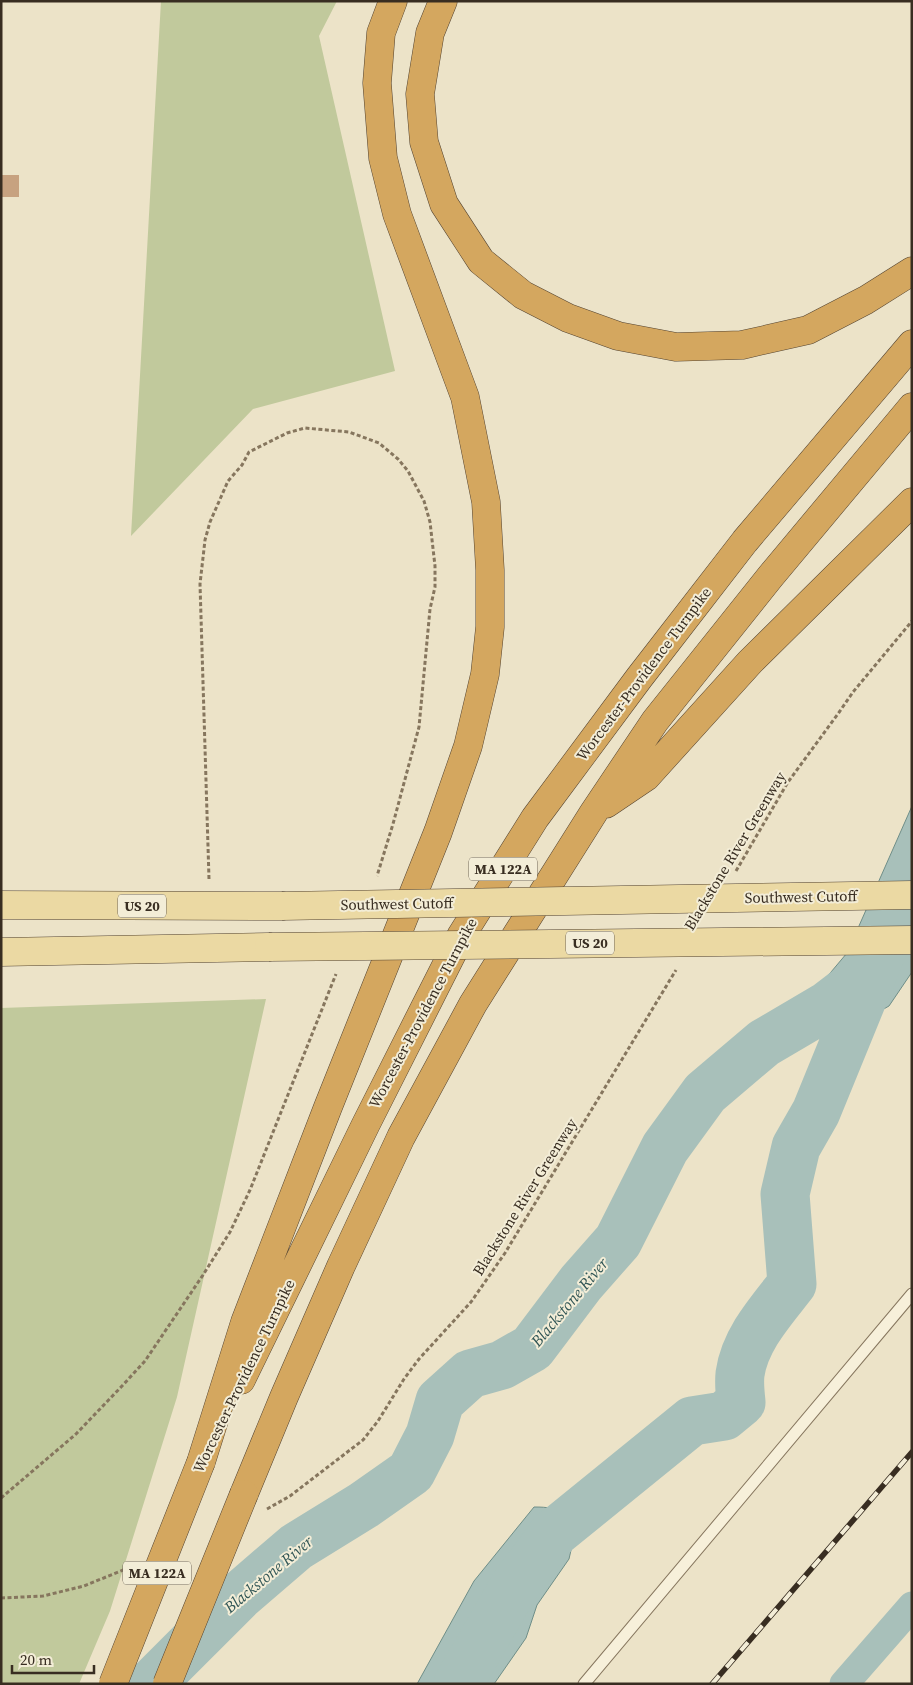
<svg xmlns="http://www.w3.org/2000/svg" width="913" height="1685" font-family="'Source Serif 4',serif">
	<rect width="100%" height="100%" fill="#ece3c8"/>
	<path fill="#c1c99c" d="M161,1H337L319,36L395,371L253,409L131,536Z
		M266,999L177,1397L110,1611L79,1684H1V1008Z"/>
	<path fill="#a8c0ba" stroke="#6f8e88" d="M912,806V972L889,1006L850,1028L813,1031L794,1016L847,953Z
		M534,1507C562,1507 563,1512 574,1537L569,1559L537,1605L526,1638L494,1684H417L474,1581Z"/>
	<g fill="none" stroke-linecap="round" stroke-linejoin="round">
		<path stroke="#a8c0ba" stroke-width="29" d="M844,1684L912,1606"/>
		<path stroke="#a8c0ba" stroke-width="49" d="M151,1684L239,1596L296,1547L364,1505L411,1472L430,1435L440,1401L470,1374L502,1365L532,1348L581,1283L618,1241L665,1148L705,1093L764,1043L827,1006L874,970L912,875
			M458,1684L515,1585L554,1533L692,1421L724,1416L741,1402C740,1393 739,1383 740,1374C745,1339 771,1311 792,1284L785,1194L796,1147L816,1112L874,970"/>
	</g>
	<path fill="#c7a280" d="M1,175H19V197H1Z"/>
	<g fill="none" stroke-linecap="round" stroke-linejoin="round">
		<g stroke="#86765e" stroke-width="13">
			<path id="service" d="M584,1684L912,1294"/>
		</g>
		<g stroke="#544432" stroke-width="29">
			<path id="primary" d="M1,905L282,906
				M1,952L269,947"/>
		</g>
		<g stroke="#544432" stroke-width="29">
			<path id="motorway" d="M443,1L430,33L420,94L424,142L444,204L481,261L523,295L568,318L618,336L676,347L742,345L808,330L866,300L912,271
				M606,804L646,777L750,662L912,502
				M241,1380L366,1124L461,936L535,818L639,678L745,541L912,344
				M201,1462L245,1322L328,1107L438,832L468,746L485,674L490,627V570L486,502L465,397L397,214L383,158L377,83L381,33L393,1
				M244,1494L284,1397L341,1266L401,1137L473,1004L594,812L655,721L770,577L912,407"/>
		</g>
		<path stroke="#86765e" stroke-width="3" stroke-dasharray="4 2.5" stroke-linecap="butt" d="M736,871L788,782L840,711L853,692L912,621
			M209,879L200,584L205,540L210,522L228,481L242,465L249,452L287,433L305,428L349,432L379,443L398,459L408,471L424,501L430,522L435,566V587L430,609L419,727L393,824L377,876
			M1,1498L76,1434L122,1386L145,1361L203,1275L230,1232L250,1190L336,974
			M267,1509L290,1496L363,1440L378,1421L404,1379L419,1359L471,1302L505,1253L676,970
			M1,1598L43,1596L84,1586L128,1568"/>
		<use href="#service" stroke="#f7f0da" stroke-width="11"/>
		<use href="#primary" stroke="#ebd9a3" stroke-width="28"/>
		<use href="#motorway" stroke="#d4a75f" stroke-width="28"/>
		<g stroke="#382d21" stroke-width="5.5">
			<path id="rail" d="M712,1684L912,1452"/>
		</g>
		<use href="#rail" stroke="#f3edd7" stroke-width="4" stroke-dasharray="11" stroke-linecap="butt"/>
		<g stroke="#544432" stroke-width="29" stroke-linecap="butt">
			<path id="primary-bridge" d="M282,906L912,895
				M269,947L912,940"/>
		</g>
		<g stroke="#544432" stroke-width="29" stroke-linecap="butt">
			<path id="motorway-bridge" d="M113,1684L201,1462
				M167,1684L244,1494"/>
		</g>
		<use href="#primary-bridge" stroke="#ebd9a3" stroke-width="28"/>
		<use href="#motorway-bridge" stroke="#d4a75f" stroke-width="28"/>
	</g>
	<g text-anchor="middle" stroke-width="4" stroke-linejoin="round" paint-order="stroke">
		<g fill="#f3edd7" stroke="#706758" stroke-width="1">
			<rect x="469" y="857.5" width="68" height="23" rx="4"/>
			<rect x="118" y="894.5" width="48" height="23" rx="4"/>
			<rect x="566" y="931.5" width="48" height="23" rx="4"/>
			<rect x="123" y="1561.5" width="68" height="23" rx="4"/>
		</g>
		<g font-size="14" font-weight="bold" fill="#382d21">
			<text x="503" y="874">MA 122A</text>
			<text x="142" y="911">US 20</text>
			<text x="590" y="948">US 20</text>
			<text x="157" y="1578">MA 122A</text>
		</g>
		<g font-size="15" fill="#382d21" stroke="#f3edd7">
			<text transform="translate(644 674) rotate(-53)" y="5">Worcester-Providence Turnpike</text>
			<text transform="translate(735 851) rotate(-59)" y="5">Blackstone River Greenway</text>
			<text transform="translate(801 897) rotate(-1)" y="5">Southwest Cutoff</text>
			<text transform="translate(397 904) rotate(-1)" y="5">Southwest Cutoff</text>
			<text transform="translate(423 1013) rotate(-62)" y="5">Worcester-Providence Turnpike</text>
			<text transform="translate(525 1197) rotate(-58)" y="5">Blackstone River Greenway</text>
			<text transform="translate(244 1376) rotate(-64)" y="5">Worcester-Providence Turnpike</text>
		</g>
		<g font-size="16" font-style="italic" fill="#315656" stroke="#f3edd7">
			<text transform="translate(569 1302) rotate(-50)" y="6">Blackstone River</text>
			<text transform="translate(268 1574) rotate(-40)" y="6">Blackstone River</text>
		</g>
	</g>
	<rect width="913" height="1685" fill="none" stroke="#382d21" stroke-width="5"/>
	<path d="M12 1665v8h82v-8" fill="none" stroke="#382d21" stroke-width="2.5"/>
	<text x="20" y="1665" font-size="15" fill="#382d21" stroke="#f3edd7" stroke-width="4" paint-order="stroke">20 m</text>
</svg>
